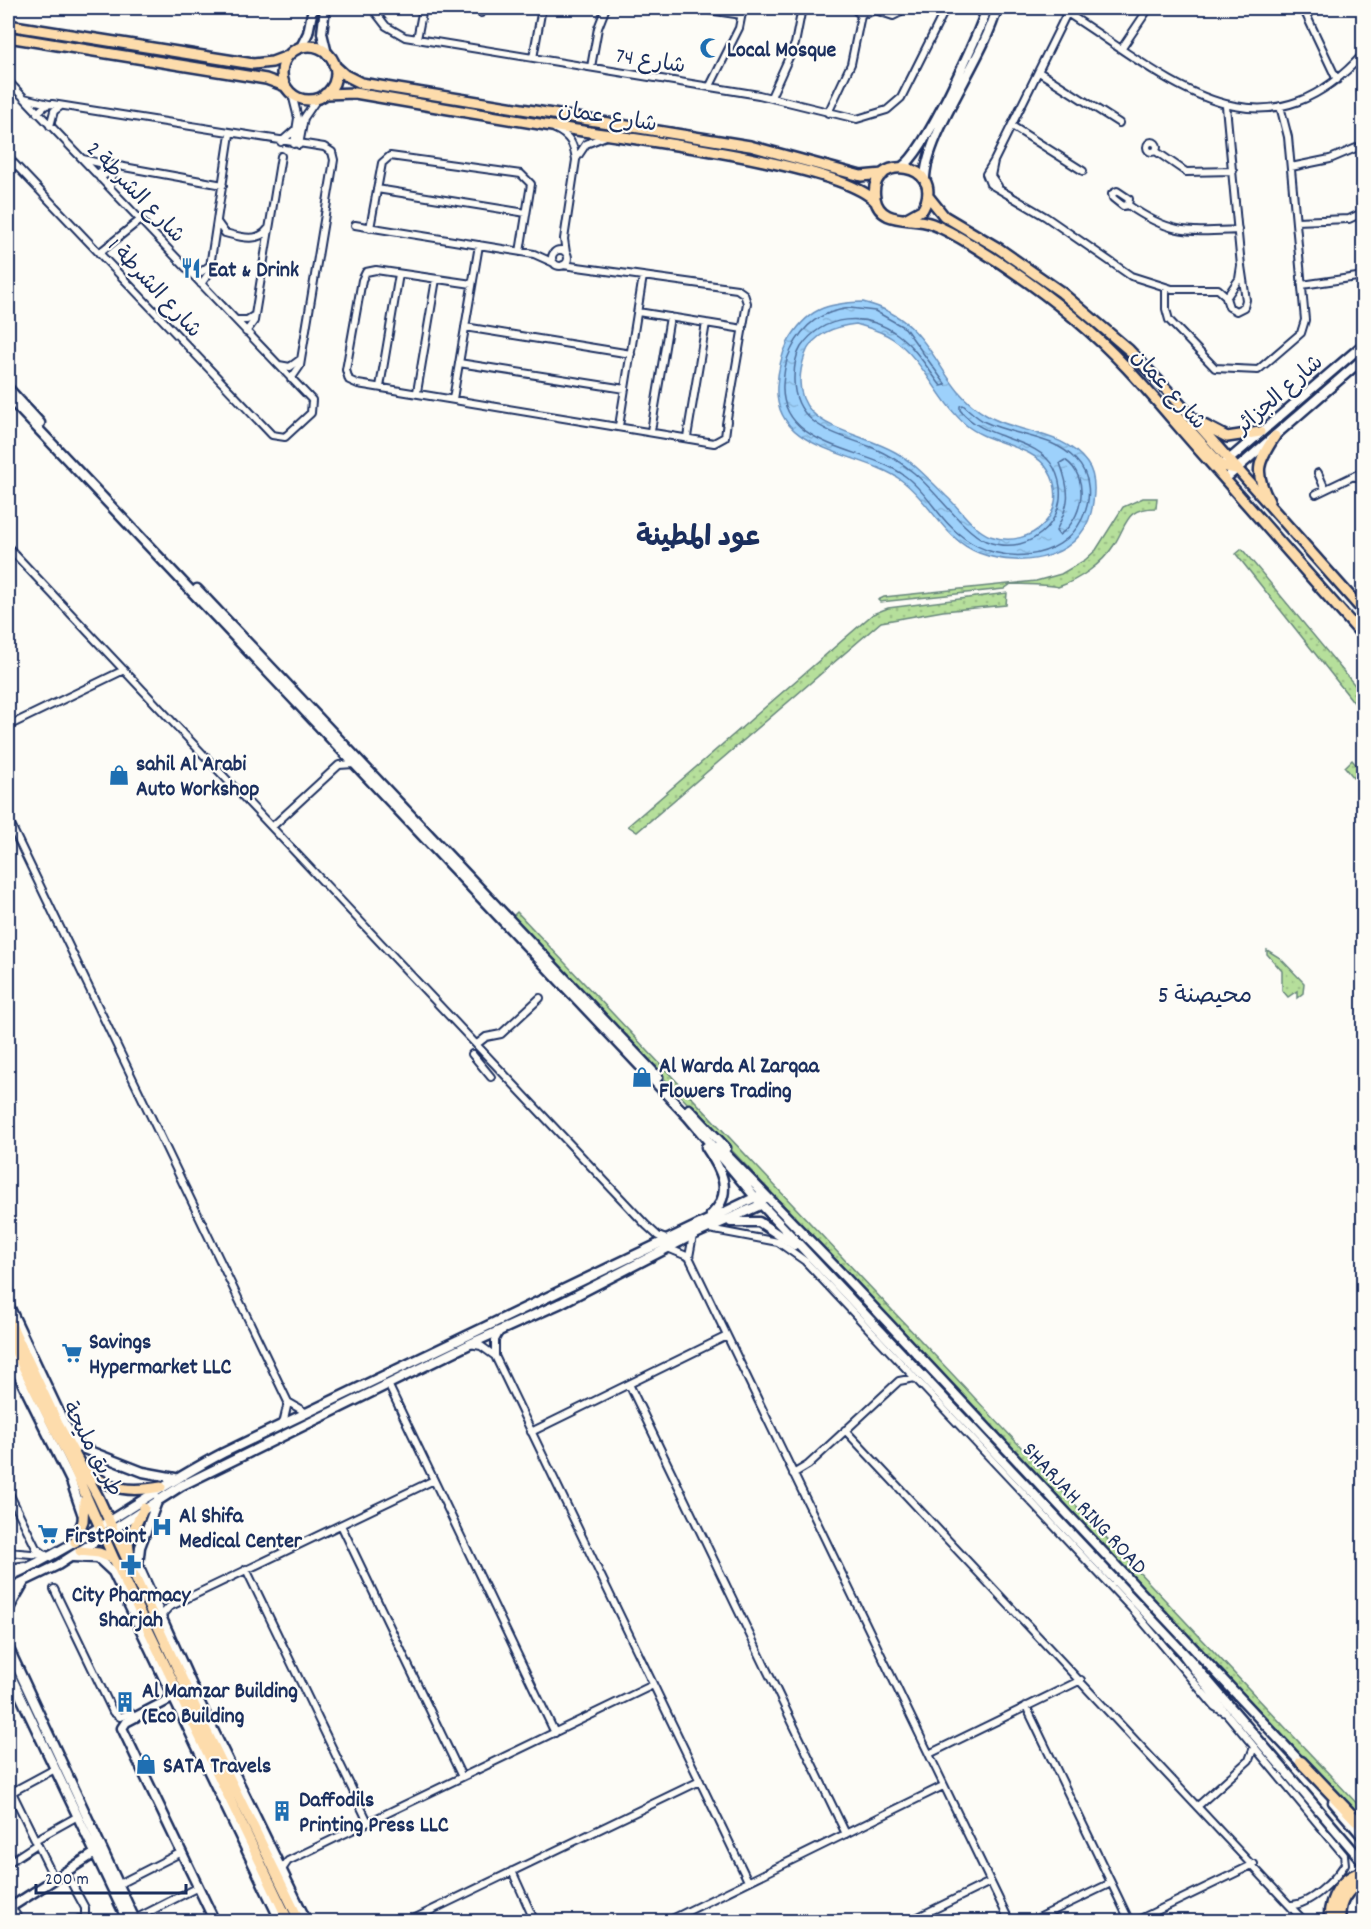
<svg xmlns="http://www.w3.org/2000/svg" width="1371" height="1929" font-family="Dekko,'Playpen Sans Arabic',sans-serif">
	<defs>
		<pattern id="green-dots" width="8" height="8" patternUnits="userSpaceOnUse" patternTransform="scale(1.5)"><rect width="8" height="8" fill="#b6df9b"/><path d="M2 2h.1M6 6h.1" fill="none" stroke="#9cc088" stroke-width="1.8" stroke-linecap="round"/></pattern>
		<pattern id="water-ripples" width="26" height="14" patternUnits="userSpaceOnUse" patternTransform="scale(1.5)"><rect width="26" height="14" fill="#9dd1fb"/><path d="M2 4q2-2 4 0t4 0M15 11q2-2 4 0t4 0" fill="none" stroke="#87b4da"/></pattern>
	</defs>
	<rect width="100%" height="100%" fill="#fdfcf7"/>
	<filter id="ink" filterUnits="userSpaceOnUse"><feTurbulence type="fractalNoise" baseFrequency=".0167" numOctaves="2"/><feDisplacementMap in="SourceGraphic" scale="12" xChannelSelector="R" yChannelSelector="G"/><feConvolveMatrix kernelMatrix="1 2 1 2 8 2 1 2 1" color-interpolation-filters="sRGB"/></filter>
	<g filter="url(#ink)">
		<path fill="url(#green-dots)" stroke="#68877c" stroke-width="1.5" d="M1143,498H1157L1156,508C1125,508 1128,523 1114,545C1102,564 1079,580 1058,587C1054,585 1018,584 1011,584L1004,589L880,602L878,600L884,597L1036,581L1061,574L1085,560L1096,550L1123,507Z
			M1242,549L1363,695V714L1236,554Z
			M1007,593L1006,605L943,611L881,622L637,832L628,826L873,614L888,608Z
			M1352,760L1363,773V789L1345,767Z
			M517,912L1363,1810V1821L512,917Z
			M1267,950L1280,958L1304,983L1303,993L1297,998V991L1288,997L1282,990V971L1267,954Z"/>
		<path fill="url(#water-ripples)" stroke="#6990bc" stroke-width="1.5" fill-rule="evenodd" d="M863,302C938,321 932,383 986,415C1017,434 1064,430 1087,463C1095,474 1095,489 1093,502C1087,558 1024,570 979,553C943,539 931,502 901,480C861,451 773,453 777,386C778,370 781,356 788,342C807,309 826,303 863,302ZM856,324C869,328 882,331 893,339C924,360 938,401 966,425C990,445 1032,444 1048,470C1073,510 1032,551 990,536C972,529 960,508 946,496C930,481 915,463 895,452C853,428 780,428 805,355C812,334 836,326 856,324Z"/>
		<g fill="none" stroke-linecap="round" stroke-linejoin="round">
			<path stroke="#4f709d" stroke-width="1.5" d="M850,308L875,311L905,328L946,385L941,386C928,369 915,347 897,334C866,312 824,314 801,347C796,355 794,368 794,378C793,426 836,433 871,447C887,454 901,462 914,473C935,490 964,532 986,541C1033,560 1077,513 1054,468C1037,436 985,442 960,410V406L963,405C970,411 977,418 985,422C1014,436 1053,435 1076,460C1091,475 1092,500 1082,519C1061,562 1000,565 964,538C940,521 928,493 905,476C867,447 780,449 783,385C784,373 785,361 791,350C804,323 821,312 850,308Z
				M1065,460C1091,477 1083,520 1059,535L1056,531C1070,503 1071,493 1060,463Z"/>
			<g stroke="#1b2f5e" stroke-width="10">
				<path id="street" d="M372,8L386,26L405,37L759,95L857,119L887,110L901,98L946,8
					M477,8L481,13L487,8
					M695,8L742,15
					M853,8L861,15
					M1059,8C1160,70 1257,173 1364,53
					M1303,8L1337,80
					M868,13L875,10L893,16L899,13V8
					M417,39L423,8
					M1122,48L1149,8
					M533,58L542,8
					M591,67L598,28L605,10
					M1039,72L1119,123
					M8,81L312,400L311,413L285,437L272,435L8,157
					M710,86L739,28L743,8
					M292,94L298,118L294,144
					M771,97L795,44L802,8
					M24,98L49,104
					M1226,106L1241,266L1239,279L1226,298L1229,307L1236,311L1244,307L1246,300L1241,266
					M37,113L46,105L52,104L324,147L332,152L334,160L300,366L291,379
					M828,113L851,64L861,15L870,8
					M50,126L54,111L61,106
					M1012,126L1083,171
					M555,129C570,136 574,144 576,160L564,239L566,253
					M1147 147a5 5 0 1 1 10 0a5 5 0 1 1-10 0Z
					M281,142L297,128
					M299,145L304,118L317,99
					M1157,152L1186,172L1233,171
					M83,159L108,165
					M576,159L586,144L606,136
					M994,161L986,174L990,184L1046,217L1131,276L1172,289H1218L1226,296
					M1291,167L1330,159L1356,148
					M97,175L106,166L113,165L223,185
					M100,178L117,167
					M998,186L991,176L994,161L1067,13
					M110,188L111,177L117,166
					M377,189L526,213
					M1117,191L1129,199L1128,205L1123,206L1113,198L1112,194Z
					M1128,205C1171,235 1188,232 1238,230
					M1296,221L1349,219L1364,212
					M217,222L225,233C240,237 258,243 268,229
					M355,225L534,254L554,263
					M370,228L382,163L390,156L521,174L531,184L520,252
					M552 258a8 8 0 1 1 16 0a8 8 0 1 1-16 0Z
					M99,253L140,220
					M563,265L737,289L744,294L747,303L726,424
					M189,271L201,272L209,266
					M201,284L209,273L230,134
					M472,284L376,270L366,272L362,280L346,370L349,380L358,384L714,443L725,437L727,421
					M1302,285L1364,276
					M1166,288V309L1169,320L1215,368L1258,370L1301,333L1305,320L1288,137L1280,106
					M638,312L743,329
					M236,320H247L255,315
					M465,327L631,354
					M246,332L254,321L281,156
					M459,363L625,389
					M279,365L290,367L301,359
					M380,387L399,274
					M417,392L436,279
					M453,399L479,245
					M619,426L643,276
					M651,431L670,317
					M687,437L706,323
					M1318,473L1325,489
					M1353,476L1364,479
					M1316,494L1364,471
					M8,547L646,1225L658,1236L666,1239
					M8,726L124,670
					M8,819L288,1402L307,1413
					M273,826L339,765L354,764
					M477,1044L486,1037L501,1034L540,998
					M472,1054L491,1077
					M709,1229L778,1242L805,1261L1134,1611L1215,1707L1227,1714
					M693,1235L689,1257L1010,1922
					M670,1249L689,1257
					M470,1344L481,1346L495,1356L748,1881
					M495,1355V1340L500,1331
					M388,1384L555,1733
					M629,1384L846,1834
					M283,1424L288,1402
					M845,1430L1305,1922
					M531,1432L727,1336
					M793,1474L808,1465L899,1381L915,1378
					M8,1491L36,1548L47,1556
					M341,1525L462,1777
					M8,1552L43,1555
					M246,1569L368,1822
					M54,1589L113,1712L120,1717L131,1713L134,1718
					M161,1616L169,1607L434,1480
					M1183,1656L1227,1714L1344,1855L1345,1864C1335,1880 1309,1906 1290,1905
					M1026,1706L1130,1922
					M929,1754L1081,1680
					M8,1784L55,1880
					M12,1792L53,1770
					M1199,1805L1249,1760L1254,1747
					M35,1840L78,1816
					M8,1863L37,1844
					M281,1871L288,1861L653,1685
					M512,1871L535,1922
					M66,1873L85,1908V1920
					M119,1884L182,1852
					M11,1907L21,1922
					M135,1919L198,1887
					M73,1922L79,1919L87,1921
					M407,1922L700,1781
					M666,1922L943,1786
					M908,1922L990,1882
					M1030,1922L1111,1883
					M1134,1922L1254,1864"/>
			</g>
			<g stroke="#1b2f5e" stroke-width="13">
				<path id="secondary" d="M325,8L322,33L327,54
					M301,47L308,33L313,8
					M902,167C925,152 978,37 987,8
					M925,182C923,137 984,59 997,8
					M8,388L40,423
					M8,397L688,1117L761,1204L1191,1661L1364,1863
					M1224,464L1364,344
					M1225,479L1364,358
					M197,589L658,1077
					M689,1109L726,1148
					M718,1146L844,1276L1304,1766
					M706,1147C721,1169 735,1193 711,1215
					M731,1222H759L794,1245
					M8,1304L64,1423L79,1447L143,1472L175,1478
					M8,1354L71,1481L82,1513
					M158,1499L140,1547L138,1565L198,1699L307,1922
					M73,1557L98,1558L113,1572L281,1922
					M8,1569L25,1567
					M8,1577C83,1544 149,1491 223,1453L758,1196
					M8,1589L58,1565L181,1486L470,1344L561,1303L693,1235L758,1206L763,1200
					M8,1610L24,1582
					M8,1647L136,1922
					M8,1670L128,1922
					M174,1697L126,1722L122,1728L215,1922
					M1333,1802L1364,1838
					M8,1909L95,1853"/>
			</g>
			<g stroke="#1b2f5e" stroke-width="14">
				<path id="primary" d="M8,25L253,64L272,62L288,56
					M8,37L266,79L285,86
					M282 73a27 27 0 1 1 54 0a27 27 0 1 1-54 0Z
					M334,65L345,75L361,83L750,146L861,176L883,174
					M325,94L355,93C429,106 502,118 576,130C632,139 844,164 876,202
					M928,196L944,216L998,248L1061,292L1129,350L1170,393L1364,612
					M905,219L923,209C948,161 867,152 875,198C880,226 912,216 932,224C945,229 959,237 972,245C1028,279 1082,320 1127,368C1155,398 1181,430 1208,460C1260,519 1311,578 1364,637
					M1171,409L1222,466L1236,469
					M1200,423L1227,437L1260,432
					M1269,501C1254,472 1257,463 1275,436
					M8,1318L58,1424L98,1497L204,1726L300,1922
					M8,1337L71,1462L114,1559L289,1922
					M88,1471C110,1491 132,1492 161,1487
					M75,1542L83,1521L84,1501
					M80,1551L99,1553L114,1559
					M130,1558L128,1540L144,1508"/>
			</g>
			<g stroke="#1b2f5e" stroke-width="15">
				<path id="highway" d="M1301,1762L1364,1828
					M1330,1922C1328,1899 1341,1877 1364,1872
					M1340,1922C1337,1903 1347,1888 1364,1881"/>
			</g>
			<use href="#street" stroke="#fdfcf7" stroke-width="6"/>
			<use href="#secondary" stroke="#fdfcf7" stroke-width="8"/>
			<use href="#primary" stroke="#fddcac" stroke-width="9"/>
			<use href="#highway" stroke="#fddcac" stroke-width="10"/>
		</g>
	</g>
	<defs>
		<g id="mosque-bare" transform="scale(1.62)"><path d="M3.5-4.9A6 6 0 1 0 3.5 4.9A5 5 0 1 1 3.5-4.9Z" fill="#1f6fb2" stroke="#fdfcf7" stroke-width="2.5" paint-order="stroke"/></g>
		<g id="restaurant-bare" transform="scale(1.62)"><path d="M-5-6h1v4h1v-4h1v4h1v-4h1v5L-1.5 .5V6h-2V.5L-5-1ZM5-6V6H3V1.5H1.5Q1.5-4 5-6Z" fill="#1f6fb2" stroke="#fdfcf7" stroke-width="2.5" paint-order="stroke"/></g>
		<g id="shop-bare" transform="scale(1.62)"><path d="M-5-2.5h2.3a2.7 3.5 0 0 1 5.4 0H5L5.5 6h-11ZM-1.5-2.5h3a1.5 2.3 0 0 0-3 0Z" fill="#1f6fb2" stroke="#fdfcf7" stroke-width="2.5" paint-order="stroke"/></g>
		<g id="supermarket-bare" transform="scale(1.62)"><path d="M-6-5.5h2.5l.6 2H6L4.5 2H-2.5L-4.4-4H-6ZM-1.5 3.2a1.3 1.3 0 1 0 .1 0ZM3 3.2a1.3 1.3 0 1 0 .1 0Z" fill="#1f6fb2" stroke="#fdfcf7" stroke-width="2.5" paint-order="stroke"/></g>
		<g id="hospital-bare" transform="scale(1.62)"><path d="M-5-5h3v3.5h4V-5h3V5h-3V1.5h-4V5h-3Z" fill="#1f6fb2" stroke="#fdfcf7" stroke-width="2.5" paint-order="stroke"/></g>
		<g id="pharmacy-bare" transform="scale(1.62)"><path d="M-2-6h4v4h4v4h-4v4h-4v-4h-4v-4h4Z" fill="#1f6fb2" stroke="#fdfcf7" stroke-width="2.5" paint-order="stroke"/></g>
		<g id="building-bare" transform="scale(1.62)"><path d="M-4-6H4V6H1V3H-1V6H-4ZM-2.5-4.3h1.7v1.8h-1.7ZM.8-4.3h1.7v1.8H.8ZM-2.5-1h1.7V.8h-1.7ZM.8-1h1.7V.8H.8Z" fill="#1f6fb2" stroke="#fdfcf7" stroke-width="2.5" paint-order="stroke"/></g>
	</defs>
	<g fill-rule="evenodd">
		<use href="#mosque-bare" x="710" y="48"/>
		<use href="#restaurant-bare" x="191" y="268"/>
		<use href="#shop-bare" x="119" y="775"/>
		<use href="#shop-bare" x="642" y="1077"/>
		<use href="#supermarket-bare" x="72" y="1353"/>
		<use href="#hospital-bare" x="162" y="1527"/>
		<use href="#supermarket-bare" x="48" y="1534"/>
		<use href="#pharmacy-bare" x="131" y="1565"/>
		<use href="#building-bare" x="125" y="1702"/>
		<use href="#shop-bare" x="146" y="1764"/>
		<use href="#building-bare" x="282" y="1811"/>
	</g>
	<g text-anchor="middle" stroke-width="4.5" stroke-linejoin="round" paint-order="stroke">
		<g font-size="22" font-weight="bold" fill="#1b2f5e" stroke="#fdfcf7" text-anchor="start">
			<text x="727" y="56">Local Mosque</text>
			<text x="208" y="276">Eat &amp; Drink</text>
			<text x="136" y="770">sahil Al Arabi<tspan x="136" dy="25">Auto Workshop</tspan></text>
			<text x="659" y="1072">Al Warda Al Zarqaa<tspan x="659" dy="25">Flowers Trading</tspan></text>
			<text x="89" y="1348">Savings<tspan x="89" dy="25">Hypermarket LLC</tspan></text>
			<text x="179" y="1522">Al Shifa<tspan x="179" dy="25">Medical Center</tspan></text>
			<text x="65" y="1542">FirstPoint</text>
			<text x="131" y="1601" text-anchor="middle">City Pharmacy<tspan x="131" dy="25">Sharjah</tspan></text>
			<text x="142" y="1697">Al Mamzar Building<tspan x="142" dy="25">(Eco Building</tspan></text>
			<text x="163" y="1772">SATA Travels</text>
			<text x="299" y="1806">Daffodils<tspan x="299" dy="25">Printing Press LLC</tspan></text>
		</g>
		<g font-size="22" fill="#1b2f5e" stroke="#fdfcf7">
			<text transform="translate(651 59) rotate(9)" y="8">شارع 74</text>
			<text transform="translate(608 115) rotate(9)" y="8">شارع عمان</text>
			<text transform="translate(137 191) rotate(46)" y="8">شارع الشرطة 2</text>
			<text transform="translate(156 287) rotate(47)" y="8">شارع الشرطة 1</text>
			<text transform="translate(1170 388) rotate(48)" y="8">شارع عمان</text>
			<text transform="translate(1278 393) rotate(-41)" y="8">شارع الجزائر</text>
			<text transform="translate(94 1448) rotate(62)" y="8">طريق مليحة</text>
			<text transform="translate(1086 1507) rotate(47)" y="8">SHARJAH RING ROAD</text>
		</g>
		<g font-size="24" fill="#1b2f5e" stroke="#fdfcf7">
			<text x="1205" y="1002">محيصنة 5</text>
		</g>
		<g font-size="28" font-weight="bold" fill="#1b2f5e" stroke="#fdfcf7">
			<text x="698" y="545">عود المطينة</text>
		</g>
	</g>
	<rect width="1371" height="1929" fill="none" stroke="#fdfcf7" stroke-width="30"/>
	<rect x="15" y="15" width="1341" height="1899" fill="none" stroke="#1b2f5e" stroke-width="2" filter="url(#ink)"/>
	<path d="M36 1884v9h150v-9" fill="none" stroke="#1b2f5e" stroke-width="3"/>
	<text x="45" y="1884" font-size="18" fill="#1b2f5e" stroke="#fdfcf7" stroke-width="4.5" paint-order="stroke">200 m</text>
</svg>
